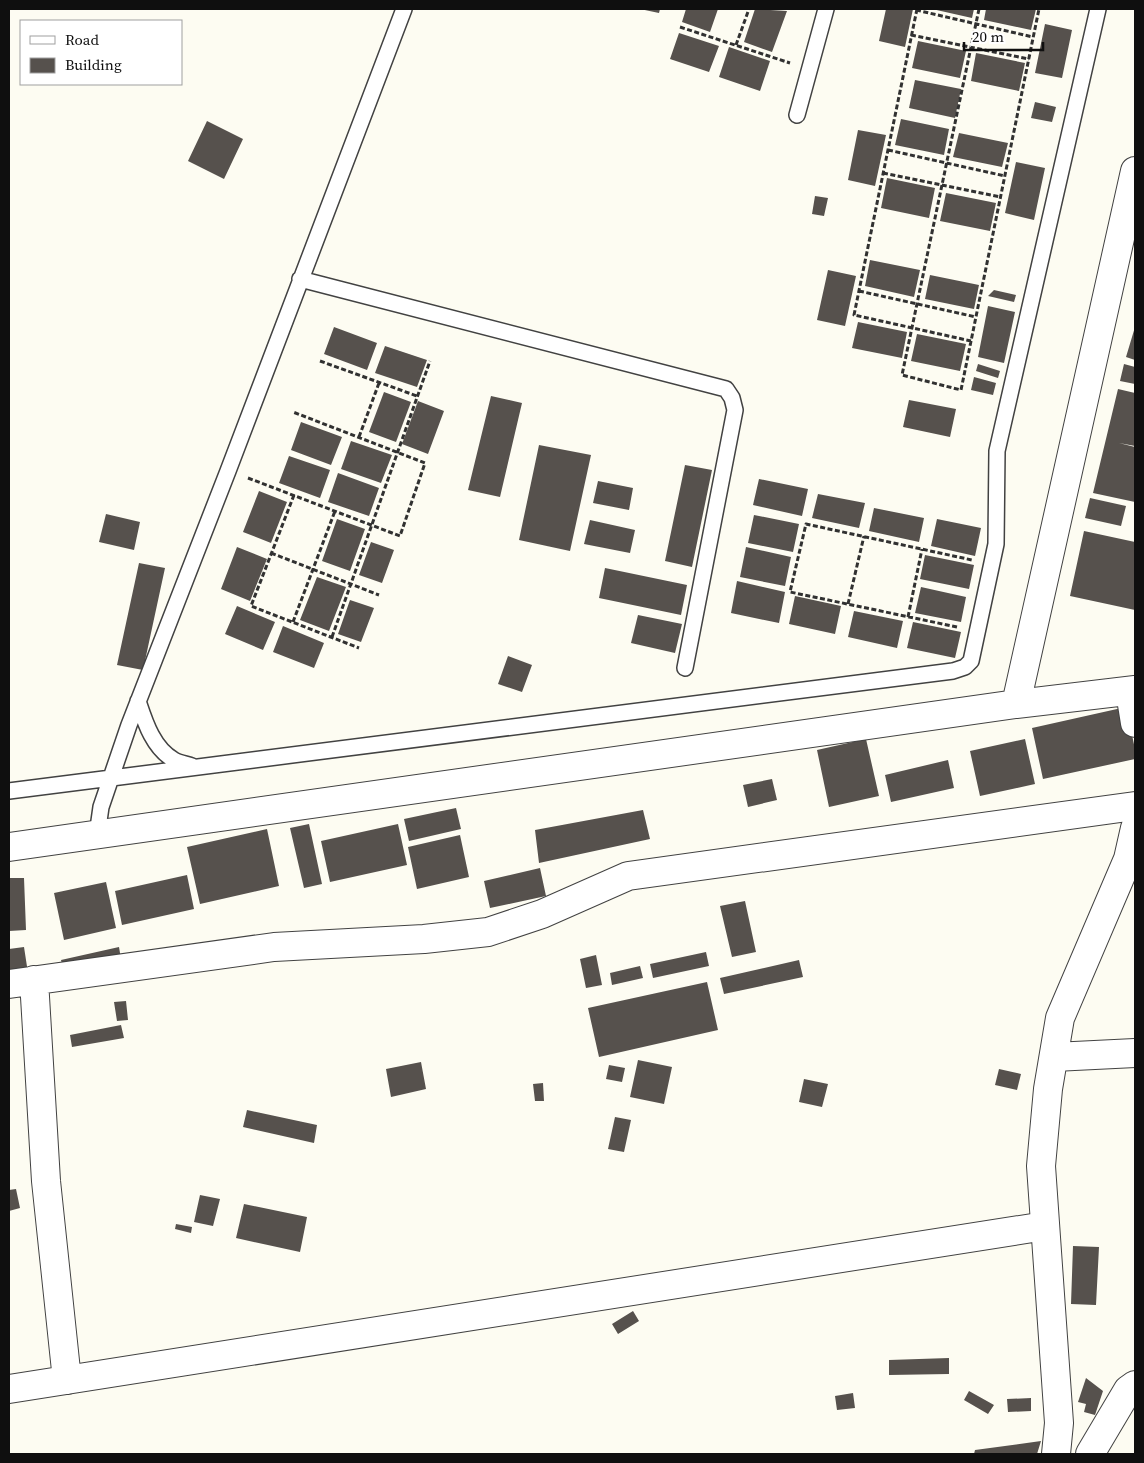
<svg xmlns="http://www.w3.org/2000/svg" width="1144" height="1463" font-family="'Source Serif 4',serif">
	<rect width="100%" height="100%" fill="#fdfcf2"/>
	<path fill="#56514d" d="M640,9H660L659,13Z
		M686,9H718L710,32L682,22Z
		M755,9L787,11L772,52L744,42Z
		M886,9H913L905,47L879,41Z
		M932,9H974L972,18Z
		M986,9H1036L1031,30L984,20Z
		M1045,24L1072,30L1062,78L1035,73Z
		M679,33L719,46L709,72L670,59Z
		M918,41L966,51L960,78L912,68Z
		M729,47L770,61L760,91L719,77Z
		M976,53L1025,63L1019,91L971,81Z
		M915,80L961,89L955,118L909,108Z
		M1035,102L1056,107L1052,122L1031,118Z
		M901,119L949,129L944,155L895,145Z
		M207,121L243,139L224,179L188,161Z
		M858,130L886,135L875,186L848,180Z
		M959,133L1008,143L1002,167L953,157Z
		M1016,162L1045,168L1034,220L1005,213Z
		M887,178L935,188L929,218L881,208Z
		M946,193L996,203L990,231L940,221Z
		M815,196L828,198L824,216L812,214Z
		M870,260L920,270L914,297L865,286Z
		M828,270L856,276L845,326L817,320Z
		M930,275L979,285L974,309L925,299Z
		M994,290L1016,295L1014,302L988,296Z
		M988,306L1015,312L1004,363L978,357Z
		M858,322L907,332L902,358L852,348Z
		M334,327L377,343L367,370L324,354Z
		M1135,327V360L1126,357Z
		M917,334L966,344L960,371L911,361Z
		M385,346L427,360L417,387L375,373Z
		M978,364L1000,371L998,378L976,371Z
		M1124,364L1135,367V384L1120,381Z
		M974,377L996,383L993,395L971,390Z
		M1118,389L1135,393V446L1119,443L1135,447V502L1093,493Z
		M384,392L411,402L396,442L369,432Z
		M491,396L522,403L500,497L468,490Z
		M909,400L956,409L950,437L903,427Z
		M418,401L444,411L428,454L402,444Z
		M301,422L342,437L331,465L291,450Z
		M351,441L392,455L381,483L341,469Z
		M539,445L591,455L570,551L519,540Z
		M289,456L330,470L320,498L279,483Z
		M685,465L712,470L692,567L665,561Z
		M338,473L379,488L369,516L328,502Z
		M759,479L808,489L802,516L753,505Z
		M598,481L633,488L629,510L593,503Z
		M259,491L287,502L271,543L243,532Z
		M818,494L865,503L859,528L812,518Z
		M1090,498L1126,506L1121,526L1085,518Z
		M874,508L924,518L919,542L869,531Z
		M106,514L140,522L134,550L99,542Z
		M754,515L799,524L793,552L748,543Z
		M337,519L365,529L350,571L322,561Z
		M937,519L981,528L975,556L931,546Z
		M590,520L635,530L630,553L584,544Z
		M1084,531L1135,542V610L1070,596Z
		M371,542L394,550L382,583L359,575Z
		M237,547L267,559L250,601L221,589Z
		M746,547L791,557L785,586L740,577Z
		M925,555L974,565L969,589L920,579Z
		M139,563L165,568L143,670L117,665Z
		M605,568L687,585L681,615L599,598Z
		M317,577L346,587L329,631L300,620Z
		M737,581L785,592L779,623L731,613Z
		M921,587L966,597L961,622L915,613Z
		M795,596L841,606L835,634L789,624Z
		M350,600L374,608L361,642L338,634Z
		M237,606L275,622L263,650L225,634Z
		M854,611L903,621L897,648L848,637Z
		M638,615L682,624L675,653L631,643Z
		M913,622L961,632L955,658L907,648Z
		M283,626L324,643L314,668L273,652Z
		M508,656L532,665L522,692L498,684Z
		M1126,707L1135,749V759L1043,779L1032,728Z
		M866,739L879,796L829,807L817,750Z
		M1025,739L1035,784L980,796L970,751Z
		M948,760L954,788L891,802L885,775Z
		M772,779L777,800L748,807L743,785Z
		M456,808L461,829L409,841L404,819Z
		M643,810L650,839L539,863L535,830Z
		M309,824L322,884L304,888L290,828Z
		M398,824L407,865L330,882L321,841Z
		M267,829L279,886L200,904L187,847Z
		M460,835L469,877L417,889L408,847Z
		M540,868L546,896L490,908L484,881Z
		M187,875L194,909L122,925L115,891Z
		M9,878H24L26,930L9,931Z
		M106,882L116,928L64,940L54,893Z
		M745,901L756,952L732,957L720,906Z
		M24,947L28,973L9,976V949Z
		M119,947L121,959L64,972L61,960Z
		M706,952L709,966L653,978L650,964Z
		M596,955L602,985L586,988L580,959Z
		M799,960L803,977L724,994L720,978Z
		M640,966L643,978L612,985L610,973Z
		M707,982L718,1030L599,1057L588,1008Z
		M126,1001L128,1020L117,1021L114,1002Z
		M121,1025L124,1038L72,1047L70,1035Z
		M638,1060L672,1067L664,1104L630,1097Z
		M421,1062L426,1089L391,1097L386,1069Z
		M609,1065L625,1068L622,1082L606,1079Z
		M999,1069L1021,1074L1017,1090L995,1085Z
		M804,1079L828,1084L822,1107L799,1102Z
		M543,1083L544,1101H535L533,1084Z
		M247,1110L317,1125L314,1143L243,1127Z
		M615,1117L631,1120L624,1152L608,1149Z
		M16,1189L20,1208L9,1211V1190Z
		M200,1195L220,1199L213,1226L194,1222Z
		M244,1204L307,1217L300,1252L236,1238Z
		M176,1224L192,1227L191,1233L175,1229Z
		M1073,1246L1099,1247L1096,1305L1071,1304Z
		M633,1311L639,1321L618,1334L612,1324Z
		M949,1358V1374L889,1375V1360Z
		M1086,1378L1103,1391L1095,1415L1084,1412L1086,1404L1078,1402Z
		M969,1391L994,1405L988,1414L964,1400Z
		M853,1393L855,1408L837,1410L835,1396Z
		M1031,1398V1411L1008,1412L1007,1399Z
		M1041,1441L1037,1454H974L975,1450Z"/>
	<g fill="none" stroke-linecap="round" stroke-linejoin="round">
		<g stroke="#424242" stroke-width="18">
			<path id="lane" d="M797,115L826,9
				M300,279L726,389L732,398L735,410L685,668
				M138,701C145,722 153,748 174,760C179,763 187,764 192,766
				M9,791L953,671L965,667L971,661L996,544L997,451L1098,9
				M97,835L101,807L129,725L228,471L404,9"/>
		</g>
		<g stroke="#424242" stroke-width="30">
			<path id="street" d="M1130,692L1135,723
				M1016,704L1135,171
				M9,847L1016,704L1135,690
				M34,980L46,1181L67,1380
				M9,984L274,947L424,939L488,932L542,914L628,876L1135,806
				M1054,1057L1135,1053
				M9,1389L1045,1226
				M1056,1454L1059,1423L1041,1166L1048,1089L1060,1018L1128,859L1135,828
				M1090,1454L1128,1390L1135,1385"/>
		</g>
		<path stroke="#313131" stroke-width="3" stroke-dasharray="5 2.5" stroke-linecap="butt" d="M917,9L854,315L971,341
			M979,9L902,375L961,390L1039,9
			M916,10L1033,37
			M680,27L790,63
			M911,35L1029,59
			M736,45L749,9
			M888,150L1005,176
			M883,173L1001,197
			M859,291L976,317
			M320,361L417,396
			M359,437L379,383
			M248,478L400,536L425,463L293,412
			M294,495L251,606L359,648
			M271,553L379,595
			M848,604L864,536
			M908,617L922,549
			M293,622L335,511
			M957,627L790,592L806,524L972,560
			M332,637L430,361"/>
		<use href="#lane" stroke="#fff" stroke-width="15"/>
		<use href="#street" stroke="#fff" stroke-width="28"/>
	</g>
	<rect width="1144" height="1463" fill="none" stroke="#0f0f0f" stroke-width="20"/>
	<rect x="20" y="20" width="162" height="65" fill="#ffffff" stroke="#9f9f9f"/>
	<rect x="30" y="36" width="25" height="8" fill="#ffffff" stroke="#9f9f9f"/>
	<text x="65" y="45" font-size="15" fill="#0f0f0f">Road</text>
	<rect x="30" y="58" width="25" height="15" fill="#56514d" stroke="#9f9f9f"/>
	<text x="65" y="70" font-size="15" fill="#0f0f0f">Building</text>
	<path d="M964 42v8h79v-8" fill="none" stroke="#0f0f0f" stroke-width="2.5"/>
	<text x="972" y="42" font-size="15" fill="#0f0f0f" stroke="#ffffff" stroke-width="4" paint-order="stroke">20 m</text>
</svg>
